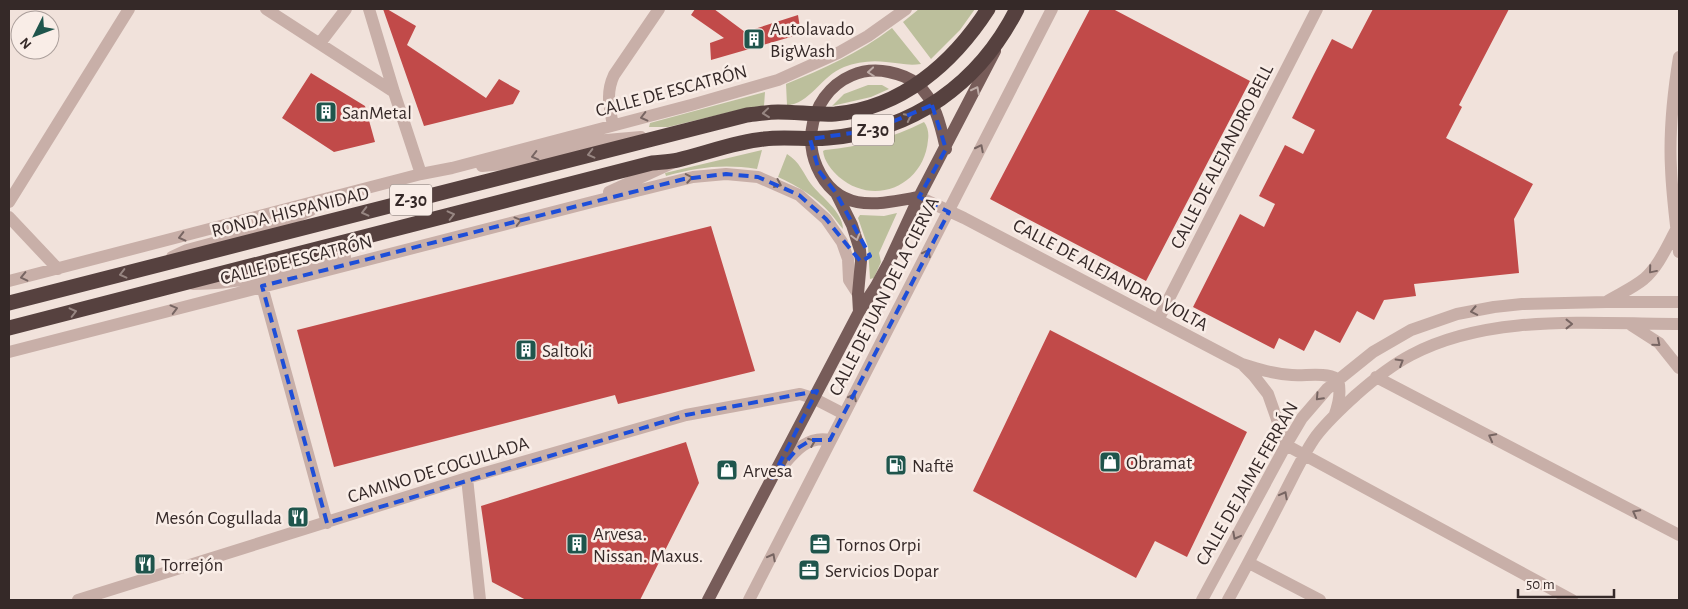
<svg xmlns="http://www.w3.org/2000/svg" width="1688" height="609" font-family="'Alegreya Sans',sans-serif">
	<rect width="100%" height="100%" fill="#f1e2db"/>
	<path fill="#bcbf9c" d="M919,9H975L960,30L931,59L903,22Z
		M892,28L921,64C908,66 899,63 886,62C872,60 857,62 844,67C821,76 809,105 787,105L786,84C823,69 859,53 892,28Z
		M868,85H882L889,89L871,97L832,106L844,94Z
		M765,92L764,106L747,108L668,127H649L650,123Z
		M924,122C928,127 929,134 928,140C924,186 874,207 839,177C832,171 824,161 823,151L825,150C860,147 892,138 924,122Z
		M762,150L757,169C723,164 699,167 666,176L665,173Z
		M787,154C800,162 803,173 811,184C821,197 843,212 843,229C838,224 835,218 830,213C816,197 798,186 778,177Z
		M897,213L879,253L881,262L874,278L870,279L868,247L858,218L860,215L884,216Z"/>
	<path fill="#c14a49" d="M383,9H387L416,26L407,45L486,98L499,79L520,91L513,104L424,126Z
		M695,9H714L745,32L798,15L801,34L711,60L710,43L724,38L691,15Z
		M1090,9H1113L1250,81L1146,281L990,199Z
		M1373,9H1509L1459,105L1462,107L1446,138L1533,184L1514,219L1519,273L1414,284L1416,296L1384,300L1374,320L1357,311L1340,343L1315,330L1304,351L1279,338L1274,349L1193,307L1240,214L1264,227L1275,204L1259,196L1285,145L1303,154L1315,130L1292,118L1314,74L1332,39L1352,49Z
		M311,73L365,106L375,142L334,152L282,118Z
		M711,226L755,371L618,404L615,395L334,467L297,330Z
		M1050,330L1247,432L1187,557L1155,541L1136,578L973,491Z
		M686,442L699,483L640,600H526L492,582L481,506Z"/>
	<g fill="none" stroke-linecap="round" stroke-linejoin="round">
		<path stroke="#c8afa8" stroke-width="12" d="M266,9L394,92
			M369,9L394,92L421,174
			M320,43L346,9
			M1679,57C1673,94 1669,131 1671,168C1672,196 1676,224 1679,252
			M613,125C609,106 606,92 614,75L659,9
			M482,166L503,164L595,141L641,137
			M609,192L672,163
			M919,197L964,218L1242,364C1258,369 1274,374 1292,375C1307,376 1324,372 1338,379C1341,392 1339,402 1335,414
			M9,202L129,9
			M9,217L58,269
			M172,257L187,250L276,226L311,210
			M9,281L421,174L452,168L691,105L778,80L838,53L868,36L906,9
			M193,284C245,284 294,269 345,257
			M262,286L327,523
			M1606,302C1619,294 1633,288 1644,279C1659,266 1667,246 1677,228
			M1158,320L1317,9
			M1631,325L1659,343L1679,368
			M9,352L592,202L693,177L726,174L758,177L799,195L826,219L842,242L848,259L849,280L858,294
			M1244,366L1254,376L1268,394L1286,445L1572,600
			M1376,377L1679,535
			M779,470C793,454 806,435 830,440
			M467,478L480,600
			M1249,563L1320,600
			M78,600L467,478L686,415L800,394L813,398L844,414
			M749,600L1052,9
			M1202,600L1286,445L1302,418L1327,389L1373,352L1411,330L1457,314L1494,307L1522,304L1606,302H1679
			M1228,600C1247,566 1265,531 1283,496C1293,477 1302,457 1314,439C1325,423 1341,409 1356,395C1373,380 1390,366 1411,355C1490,313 1592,324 1679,324"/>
		<path stroke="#775c59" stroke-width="12" d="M836,193L852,225L860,250L861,261L858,294L859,312
			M919,197C879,204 838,215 817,167C796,119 834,61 889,72C899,74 910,78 917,84C935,99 941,127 946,149
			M708,600L859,312L876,286L889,262L919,197L995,51"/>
		<path stroke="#56413f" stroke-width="15" d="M9,303L747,115C758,114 768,112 778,112C797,112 816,115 835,114C902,108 953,63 988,9
			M9,328L652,163C661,162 670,162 678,160C707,153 735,142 764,139C785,136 807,140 828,138C913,131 979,84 1017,9"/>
	</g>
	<defs><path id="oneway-chevron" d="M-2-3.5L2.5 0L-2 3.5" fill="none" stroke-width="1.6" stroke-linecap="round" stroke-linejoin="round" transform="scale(1.25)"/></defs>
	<g stroke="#beaca7">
		<use href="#oneway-chevron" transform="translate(871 72) rotate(175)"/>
		<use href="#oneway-chevron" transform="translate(976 90) rotate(-63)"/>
		<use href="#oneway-chevron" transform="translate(856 237) rotate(74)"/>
	</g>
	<g stroke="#978682">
		<use href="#oneway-chevron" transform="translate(766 113) rotate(174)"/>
		<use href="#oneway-chevron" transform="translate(908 117) rotate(-27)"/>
		<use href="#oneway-chevron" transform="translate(591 154) rotate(166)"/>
		<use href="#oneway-chevron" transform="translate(365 212) rotate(166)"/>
		<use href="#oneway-chevron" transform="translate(451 215) rotate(-14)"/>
		<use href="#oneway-chevron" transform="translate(123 274) rotate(166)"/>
		<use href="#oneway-chevron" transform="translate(73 312) rotate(-14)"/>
	</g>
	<g stroke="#776562">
		<use href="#oneway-chevron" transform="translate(644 117) rotate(166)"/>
		<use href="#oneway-chevron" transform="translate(980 148) rotate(-63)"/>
		<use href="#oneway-chevron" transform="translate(535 156) rotate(166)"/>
		<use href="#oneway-chevron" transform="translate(689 178) rotate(-10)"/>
		<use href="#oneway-chevron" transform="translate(778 184) rotate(24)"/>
		<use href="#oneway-chevron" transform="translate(518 221) rotate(-15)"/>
		<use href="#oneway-chevron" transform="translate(182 237) rotate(166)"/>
		<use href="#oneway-chevron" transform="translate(927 253) rotate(-63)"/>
		<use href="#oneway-chevron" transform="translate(1652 270) rotate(130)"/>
		<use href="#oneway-chevron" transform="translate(24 277) rotate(167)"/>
		<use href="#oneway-chevron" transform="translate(174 309) rotate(-15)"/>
		<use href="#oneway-chevron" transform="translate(1474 311) rotate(169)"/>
		<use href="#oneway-chevron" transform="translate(1569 324)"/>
		<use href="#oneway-chevron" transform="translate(1657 343) rotate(40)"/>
		<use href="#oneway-chevron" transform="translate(1400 362) rotate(-31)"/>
		<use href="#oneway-chevron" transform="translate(853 397) rotate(-63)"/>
		<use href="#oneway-chevron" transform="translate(1319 397) rotate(133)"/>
		<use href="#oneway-chevron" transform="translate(1492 437) rotate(-152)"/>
		<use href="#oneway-chevron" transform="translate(812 442) rotate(-21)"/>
		<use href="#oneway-chevron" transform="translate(1284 495) rotate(-62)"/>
		<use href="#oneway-chevron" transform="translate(1636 513) rotate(-152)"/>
		<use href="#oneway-chevron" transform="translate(1236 536) rotate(118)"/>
		<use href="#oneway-chevron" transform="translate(772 557) rotate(-62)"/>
	</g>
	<path fill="none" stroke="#1d4ed8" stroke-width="4" stroke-dasharray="10 6" stroke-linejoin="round" d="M932,105L946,149L919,197L949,212L830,440H811L798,448L772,478L817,391L686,415L327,523L262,286L684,179L726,174L758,177L799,195L826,219L861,262L870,256L836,193L819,171L810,139L873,130Z"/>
	<defs>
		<g id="building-square" transform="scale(1.125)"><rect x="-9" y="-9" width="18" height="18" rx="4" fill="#1f554c" stroke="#f9ede7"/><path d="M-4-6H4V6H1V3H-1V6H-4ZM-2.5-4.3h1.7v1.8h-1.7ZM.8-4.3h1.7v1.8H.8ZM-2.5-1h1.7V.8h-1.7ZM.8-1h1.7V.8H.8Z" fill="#fff"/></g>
		<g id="shop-square" transform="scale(1.125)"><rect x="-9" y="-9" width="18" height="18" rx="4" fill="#1f554c" stroke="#f9ede7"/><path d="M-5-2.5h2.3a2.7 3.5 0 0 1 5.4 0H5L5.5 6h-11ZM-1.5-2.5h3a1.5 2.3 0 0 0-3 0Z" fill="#fff"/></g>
		<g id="fuel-square" transform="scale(1.125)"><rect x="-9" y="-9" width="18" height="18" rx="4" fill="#1f554c" stroke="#f9ede7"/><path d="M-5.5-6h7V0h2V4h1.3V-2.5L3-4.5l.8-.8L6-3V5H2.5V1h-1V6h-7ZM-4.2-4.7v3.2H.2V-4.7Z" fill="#fff"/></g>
		<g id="restaurant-square" transform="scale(1.125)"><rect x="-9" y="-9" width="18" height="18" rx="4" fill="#1f554c" stroke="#f9ede7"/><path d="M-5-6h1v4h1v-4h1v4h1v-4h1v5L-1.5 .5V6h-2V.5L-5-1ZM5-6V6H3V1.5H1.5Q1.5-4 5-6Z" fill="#fff"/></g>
		<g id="office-square" transform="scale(1.125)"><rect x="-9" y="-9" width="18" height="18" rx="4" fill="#1f554c" stroke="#f9ede7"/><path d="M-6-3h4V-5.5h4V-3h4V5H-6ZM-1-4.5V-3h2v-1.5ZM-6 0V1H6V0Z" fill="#fff"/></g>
	</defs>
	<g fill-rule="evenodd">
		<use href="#building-square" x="754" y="39"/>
		<use href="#building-square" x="326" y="112"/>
		<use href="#building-square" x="526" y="350"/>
		<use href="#shop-square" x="1110" y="462"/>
		<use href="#fuel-square" x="896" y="465"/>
		<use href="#shop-square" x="727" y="470"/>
		<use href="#restaurant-square" x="298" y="517"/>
		<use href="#building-square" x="577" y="544"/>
		<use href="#office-square" x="820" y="544"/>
		<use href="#restaurant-square" x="145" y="564"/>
		<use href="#office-square" x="809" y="570"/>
	</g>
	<g text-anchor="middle" stroke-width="5" stroke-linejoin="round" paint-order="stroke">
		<g fill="#f9ede7" stroke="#706461" stroke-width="1">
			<rect x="852" y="114.5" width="42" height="31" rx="4"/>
			<rect x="390" y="184.5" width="42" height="31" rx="4"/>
		</g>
		<g font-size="18" font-weight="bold" fill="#352928">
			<text x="873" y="136">Z-30</text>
			<text x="411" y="206">Z-30</text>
		</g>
		<g font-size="19" fill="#352928" stroke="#f9ede7" text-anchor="start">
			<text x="770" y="35">Autolavado<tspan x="770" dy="22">BigWash</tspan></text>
			<text x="342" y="119">SanMetal</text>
			<text x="542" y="357">Saltoki</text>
			<text x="1126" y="469">Obramat</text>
			<text x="912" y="472">Naftë</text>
			<text x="743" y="477">Arvesa</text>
			<text x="282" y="524" text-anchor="end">Mesón Cogullada</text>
			<text x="593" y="540">Arvesa.<tspan x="593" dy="22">Nissan. Maxus.</tspan></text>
			<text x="836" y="551">Tornos Orpi</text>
			<text x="161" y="571">Torrejón</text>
			<text x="825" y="577">Servicios Dopar</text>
		</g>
		<g font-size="19" fill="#352928" stroke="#f9ede7">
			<text transform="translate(671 90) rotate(-15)" y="7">CALLE DE ESCATRÓN</text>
			<text transform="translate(1221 156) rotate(-63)" y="7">CALLE DE ALEJANDRO BELL</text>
			<text transform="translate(290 211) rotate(-14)" y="7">RONDA HISPANIDAD</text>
			<text transform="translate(296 259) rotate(-14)" y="7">CALLE DE ESCATRÓN</text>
			<text transform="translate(1111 274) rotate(28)" y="7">CALLE DE ALEJANDRO VOLTA</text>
			<text transform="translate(883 296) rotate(-63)" y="7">CALLE DE JUAN DE LA CIERVA</text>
			<text transform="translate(438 469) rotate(-17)" y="7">CAMINO DE COGULLADA</text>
			<text transform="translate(1246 483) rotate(-60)" y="7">CALLE DE JAIME FERRÁN</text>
		</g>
	</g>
	<rect width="1688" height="609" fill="none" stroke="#352928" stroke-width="20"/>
	<g transform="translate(35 35) rotate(228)"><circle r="24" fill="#f9ede7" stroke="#ab9f9b"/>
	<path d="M0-4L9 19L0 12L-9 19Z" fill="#1f554c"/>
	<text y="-8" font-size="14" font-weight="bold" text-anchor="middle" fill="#352928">N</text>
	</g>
	<path d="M1518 589v8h96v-8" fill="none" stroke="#352928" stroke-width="2.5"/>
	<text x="1526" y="589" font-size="15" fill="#352928" stroke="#f9ede7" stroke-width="4" paint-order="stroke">50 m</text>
</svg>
